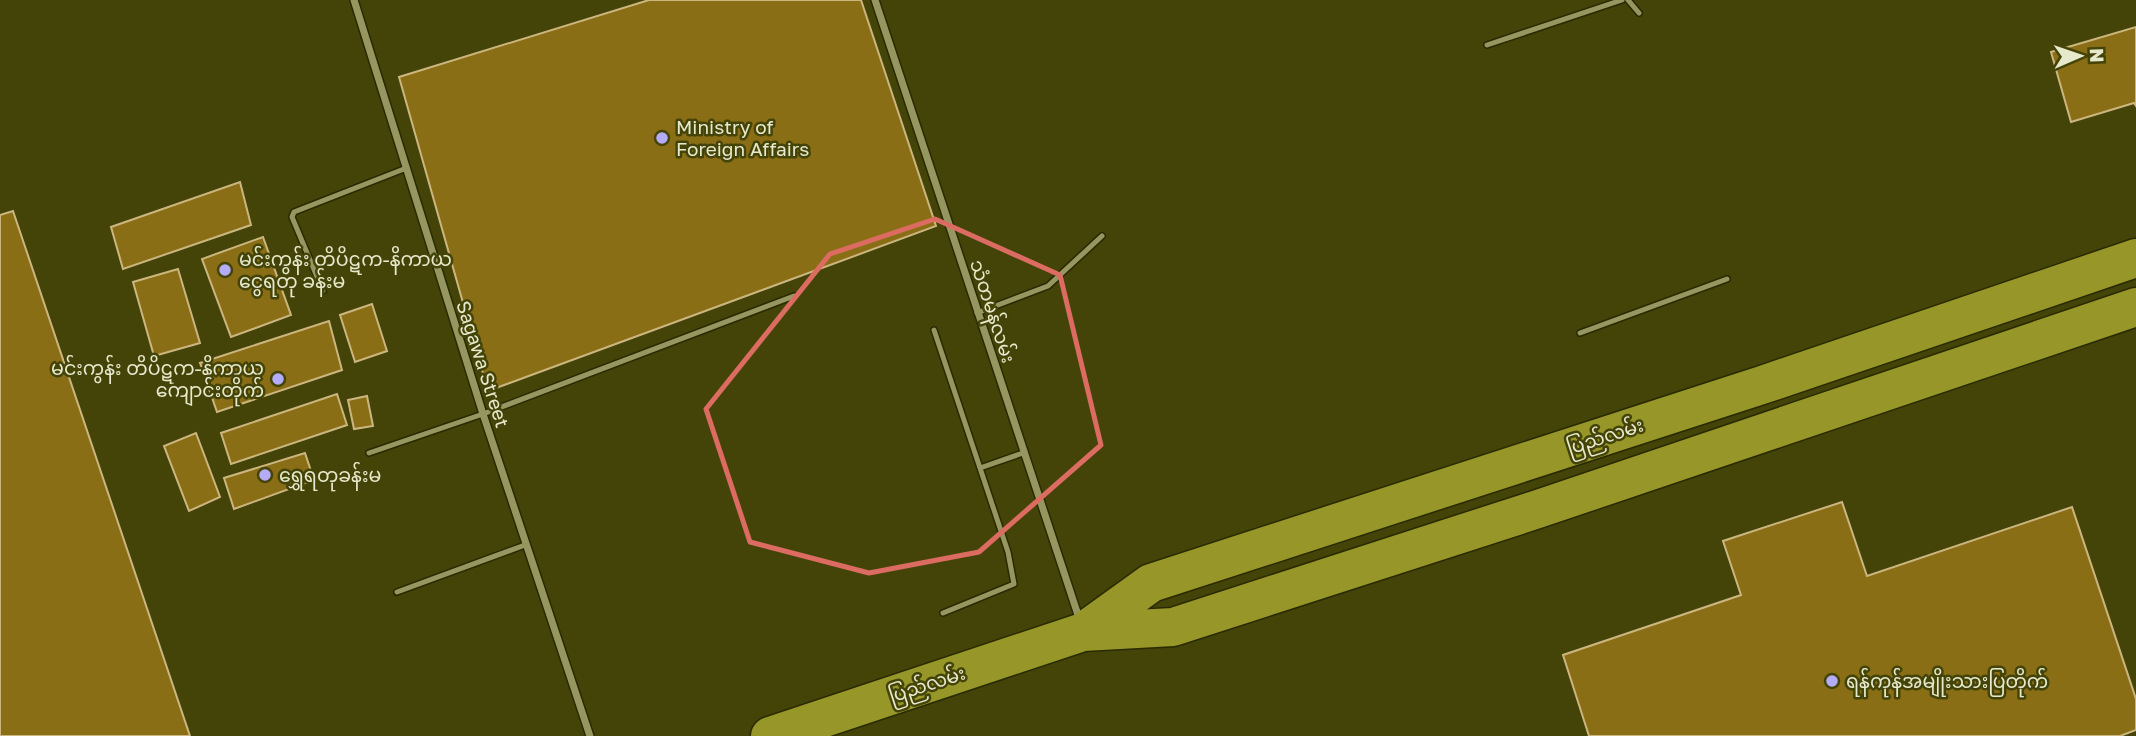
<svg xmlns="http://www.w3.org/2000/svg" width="2136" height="736" font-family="'Golos Text','Noto Sans Myanmar',sans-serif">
	<rect width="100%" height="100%" fill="#444409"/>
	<path fill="#8a6e16" stroke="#cbb67f" stroke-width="2" d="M649,0H861L936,226L488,391L399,77Z
		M2136,27V106L2134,103L2071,122L2051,52Z
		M240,182L251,225L123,269L111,227Z
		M13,211L190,736H0V215Z
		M263,237L291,315L231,337L202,259Z
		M178,269L200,343L154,356L133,282Z
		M372,304L387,351L355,362L340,315Z
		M329,321L342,370L217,412L200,363Z
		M337,394L347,425L231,464L221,433Z
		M367,396L373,426L354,429L348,400Z
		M196,433L220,497L189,511L164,446Z
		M305,453L314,480L234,509L224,478Z
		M1842,502L1867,576L2072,507L2136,699V730L2120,736H1589L1563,655L1741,595L1723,541Z"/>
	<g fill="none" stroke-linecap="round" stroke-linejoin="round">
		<g stroke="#2a2a00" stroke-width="8">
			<path id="lane" d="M1628,0L1639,13
				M1487,45L1622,0
				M323,291L292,217L294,212L404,169
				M977,313L1048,286L1102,236
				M934,330L980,468L1023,453
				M1580,333L1727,279
				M369,453L483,414L794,296
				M397,592L525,545
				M943,613L1014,584L1008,552L980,468"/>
		</g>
		<g stroke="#2a2a00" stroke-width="10">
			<path id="street" d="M354,0L483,414L590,736
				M875,0L1080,621"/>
		</g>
		<g stroke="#2a2a00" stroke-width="41">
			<path id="highway" d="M1083,632L1151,583L1762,385L2136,258
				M770,736L1083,632L1173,627L1535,510L2136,307"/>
		</g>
		<use href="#lane" stroke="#969760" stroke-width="5"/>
		<use href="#street" stroke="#969760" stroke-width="7"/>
		<use href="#highway" stroke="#969629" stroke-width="38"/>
	</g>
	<path fill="none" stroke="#dc6c61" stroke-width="5" stroke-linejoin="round" d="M935,219L1060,275L1101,445L979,552L869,573L750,542L706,409L830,254Z"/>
	<g fill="#b5acf8" stroke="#444409" stroke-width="2.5">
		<circle cx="662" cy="138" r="7"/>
		<circle cx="225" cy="270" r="7"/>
		<circle cx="278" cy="379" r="7"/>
		<circle cx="265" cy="475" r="7"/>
		<circle cx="1832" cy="681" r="7"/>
	</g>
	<g text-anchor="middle" stroke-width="5" stroke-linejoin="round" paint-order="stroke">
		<g font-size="19" fill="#e7e9cc" stroke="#444409" text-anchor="start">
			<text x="676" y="134">Ministry of<tspan x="676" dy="22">Foreign Affairs</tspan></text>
			<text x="239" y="266">မင်းကွန်း တိပိဋက-နိကာယ<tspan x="239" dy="22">ငွေရတု ခန်းမ</tspan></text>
			<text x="264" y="375" text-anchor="end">မင်းကွန်း တိပိဋက-နိကာယ<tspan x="264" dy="22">ကျောင်းတိုက်</tspan></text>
			<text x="279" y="482">ရွှေရတုခန်းမ</text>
			<text x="1846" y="688">ရန်ကုန်အမျိုးသားပြတိုက်</text>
		</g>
		<g font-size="19" fill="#e7e9cc" stroke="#444409">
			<text transform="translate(993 311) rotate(72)" y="7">သံတမန်လမ်း</text>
			<text transform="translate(483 364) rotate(72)" y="7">Sagawa Street</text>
			<text transform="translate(1605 436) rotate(-18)" y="7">ပြည်လမ်း</text>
			<text transform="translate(927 684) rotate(-18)" y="7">ပြည်လမ်း</text>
		</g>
	</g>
	<g transform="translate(2080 56) rotate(88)" stroke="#444409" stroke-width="5" paint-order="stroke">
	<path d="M0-5L12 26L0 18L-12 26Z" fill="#e7e9cc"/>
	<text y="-10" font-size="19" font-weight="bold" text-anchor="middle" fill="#e7e9cc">N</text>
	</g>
</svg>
